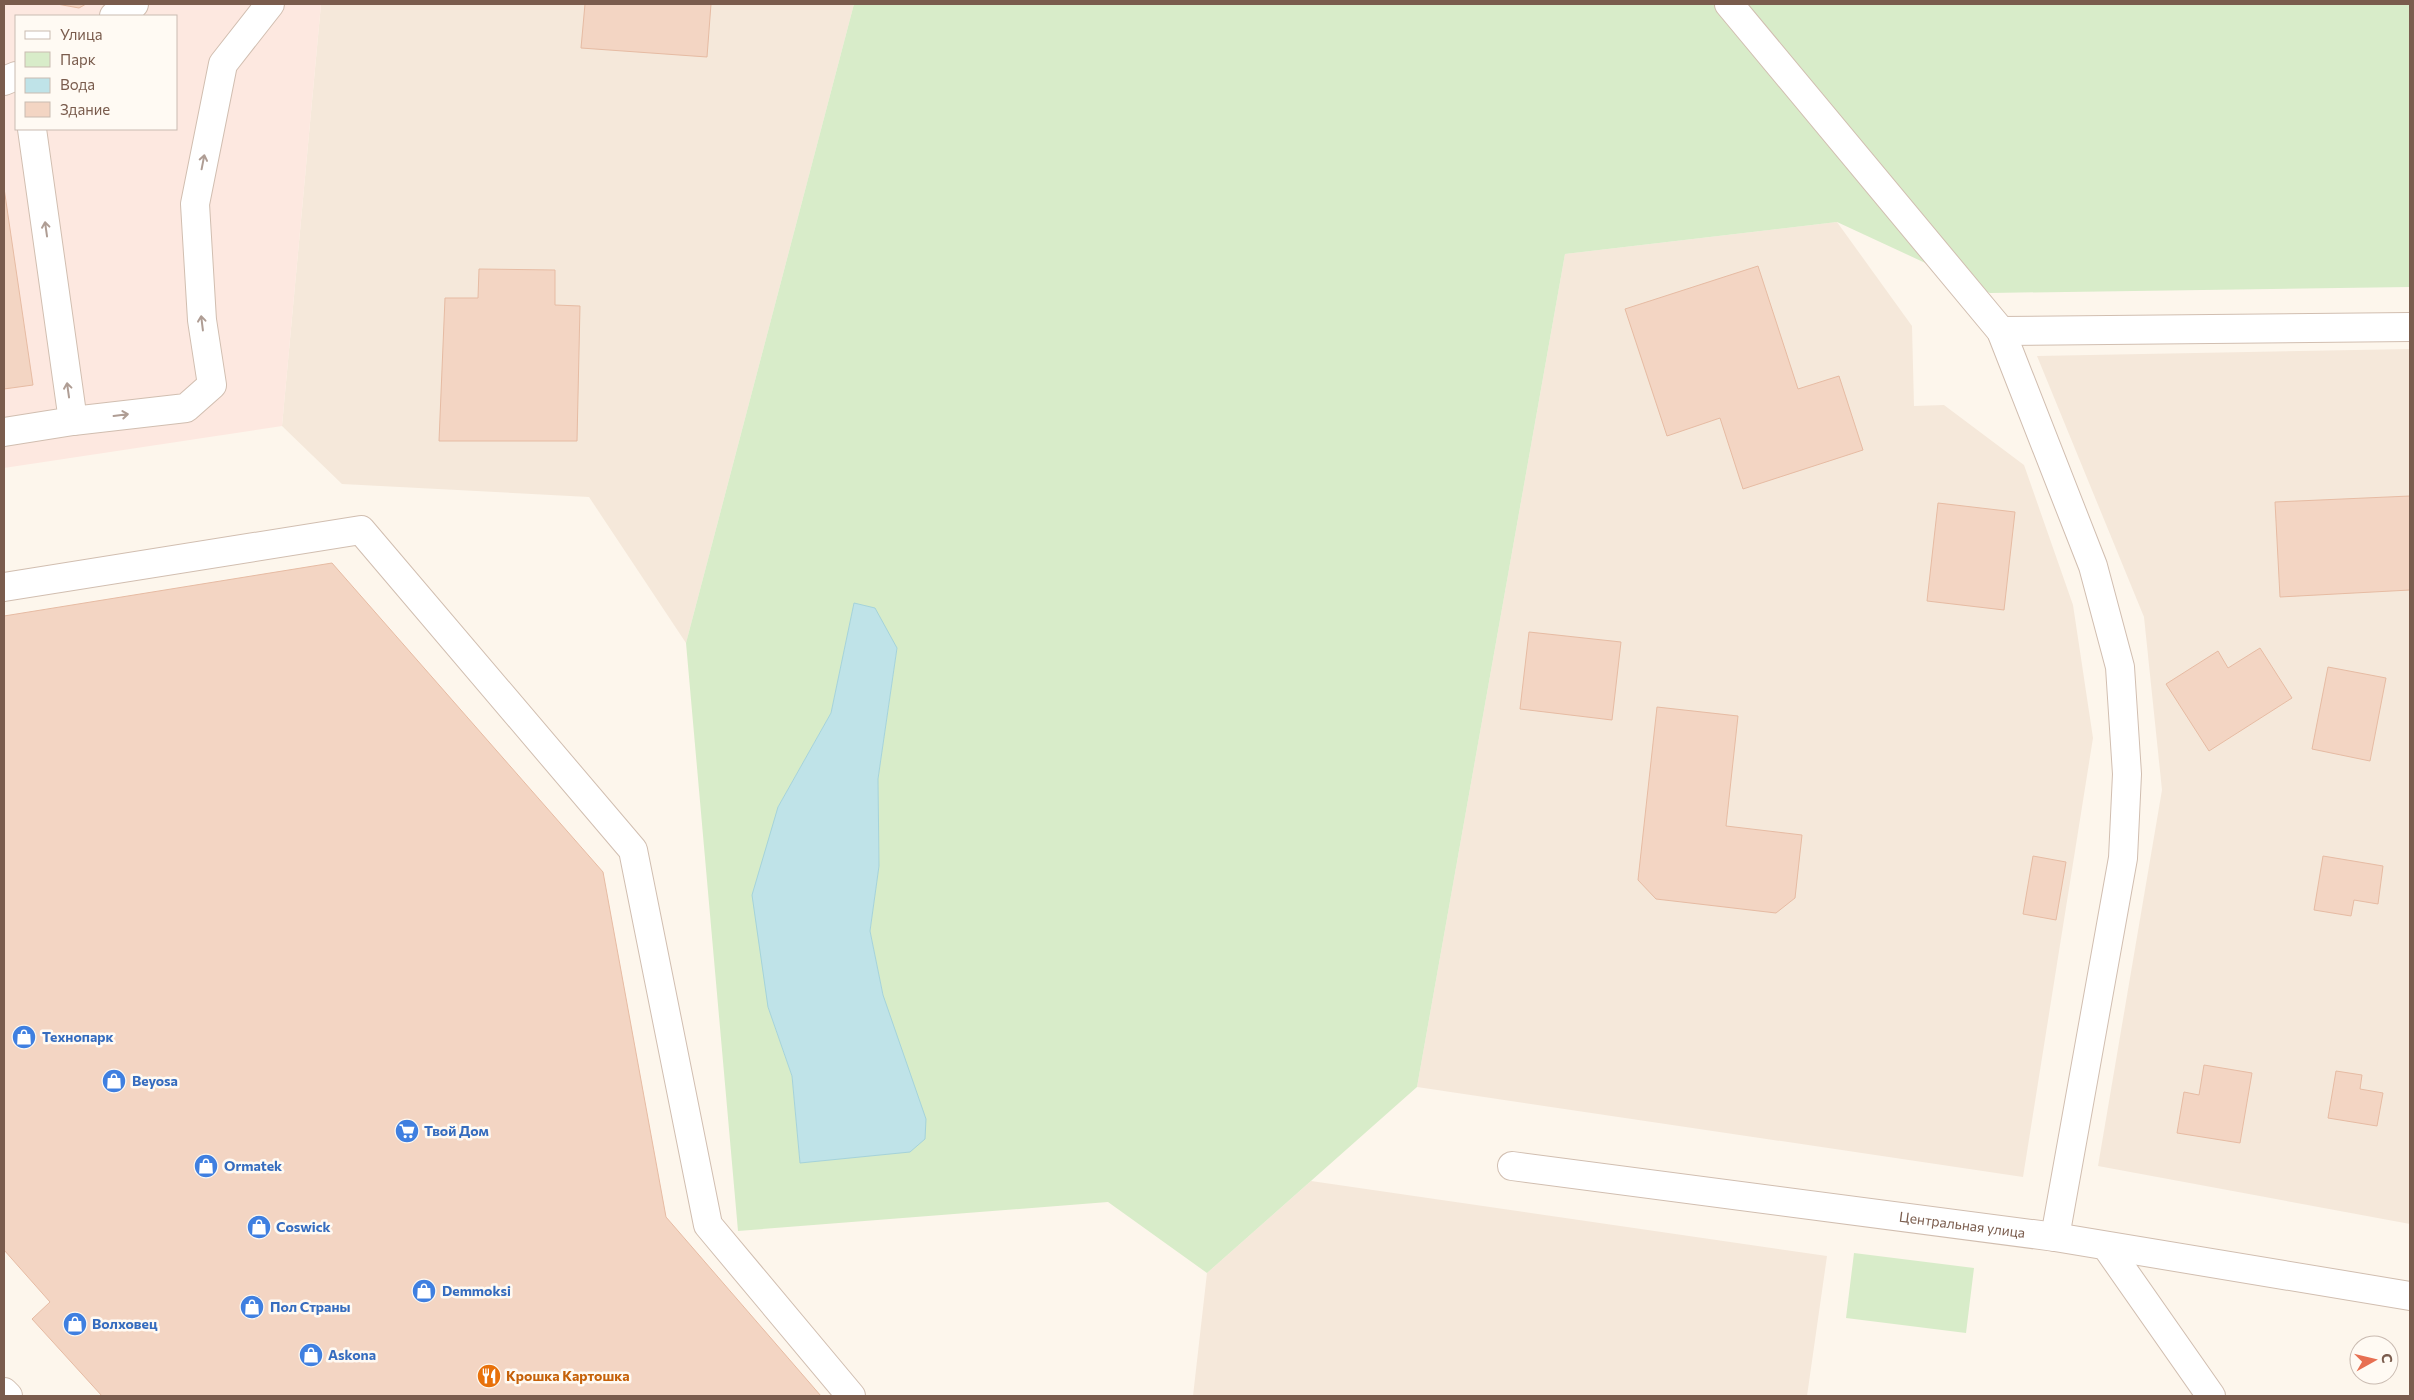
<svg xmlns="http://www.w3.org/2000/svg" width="2414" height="1400" font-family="Commissioner,sans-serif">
	<rect width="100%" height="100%" fill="#fdf6ec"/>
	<path fill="#f5e8da" d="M321,4H854L686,643L589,497L342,484L282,426Z
		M1837,222L1912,326L1914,406L1944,405L2024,465L2073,605L2093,738L2023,1177L1417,1087L1565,254Z
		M2410,349V1224L2098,1166L2162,790L2144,617L2037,356Z
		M1311,1181L1827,1256L1807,1396H1193L1207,1273Z"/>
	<path fill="#fde8e0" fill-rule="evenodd" d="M4,4H321L282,426L4,468ZM16,16H176V129H16Z"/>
	<path fill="#d8ecc9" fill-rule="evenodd" d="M854,4H2410V287L1990,293L1837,222L1565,254L1417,1087L1207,1273L1108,1202L738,1231L686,643ZM854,604L897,648L878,779L879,866L870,931L883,995L800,1163L792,1076L768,1007L778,807L831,713Z
		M1854,1253L1974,1268L1966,1333L1846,1318Z"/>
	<path fill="#bfe3e8" stroke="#a5d3da" d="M854,603L875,608L897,648L878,779L879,866L870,931L883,995L926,1119L925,1139L910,1152L800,1163L792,1076L768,1007L752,895L778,807L831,713Z"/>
	<path fill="#f3d5c3" stroke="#e6bba3" d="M57,4H86L79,8Z
		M585,4H711L707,57L581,48Z
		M4,188L33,385L4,389Z
		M1758,266L1798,389L1839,376L1863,450L1743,489L1720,418L1667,436L1625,309Z
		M479,269L555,270V305L580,306L577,441H439L445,298H478Z
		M2410,496V590L2280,597L2275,502Z
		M1938,503L2015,512L2004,610L1927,601Z
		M332,563L603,872L666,1217L821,1396H102L32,1319L50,1302L4,1250V616Z
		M1529,632L1621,642L1612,720L1520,709Z
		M2260,648L2292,698L2209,751L2166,684L2218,651L2228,668Z
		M2328,667L2386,678L2370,761L2312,749Z
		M1657,707L1738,716L1726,826L1802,835L1795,898L1776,913L1656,899L1638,880Z
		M2033,856L2066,862L2056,920L2023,914Z
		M2323,856L2383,866L2378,904L2354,900L2351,916L2314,910Z
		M2204,1065L2252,1073L2240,1143L2177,1133L2184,1092L2199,1095Z
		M2336,1071L2362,1075L2360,1089L2383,1093L2377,1126L2328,1118Z"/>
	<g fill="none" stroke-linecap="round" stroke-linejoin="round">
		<g stroke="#d1beb0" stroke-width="30">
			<g id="minor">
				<path d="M1729,4L2001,331L2093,566L2120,667L2127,774L2123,858L2055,1237"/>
				<path d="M114,16L134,4"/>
				<path d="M4,81L16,76"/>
				<path d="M2001,331L2410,327"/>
				<path d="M73,421L186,408L212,385L202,320L195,204L223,64L270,4"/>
				<path d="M4,432L73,421L32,129"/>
				<path d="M4,587L361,530L633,850L708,1225L851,1396"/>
				<path id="s1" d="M1512,1166L2055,1237L2410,1296"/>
				<path d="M2106,1246L2211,1396"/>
				<path d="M4,1392L8,1396"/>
			</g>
		</g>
		<use href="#minor" stroke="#fff" stroke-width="28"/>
	</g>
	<defs><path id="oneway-shaft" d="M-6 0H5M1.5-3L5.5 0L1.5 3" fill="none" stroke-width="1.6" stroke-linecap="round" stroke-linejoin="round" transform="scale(1.25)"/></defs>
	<g stroke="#af9d94">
		<use href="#oneway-shaft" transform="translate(203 162) rotate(-79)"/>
		<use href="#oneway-shaft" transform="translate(46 229) rotate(-98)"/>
		<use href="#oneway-shaft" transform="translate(202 323) rotate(-97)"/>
		<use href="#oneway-shaft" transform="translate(68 390) rotate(-98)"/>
		<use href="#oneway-shaft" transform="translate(121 415) rotate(-7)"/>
	</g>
	<defs>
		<g id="shop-disc" transform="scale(1.25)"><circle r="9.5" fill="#3f7fe0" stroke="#fffaf3"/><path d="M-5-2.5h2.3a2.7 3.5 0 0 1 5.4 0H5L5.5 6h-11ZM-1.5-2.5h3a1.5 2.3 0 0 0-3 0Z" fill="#fff"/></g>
		<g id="supermarket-disc" transform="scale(1.25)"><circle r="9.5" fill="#3f7fe0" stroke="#fffaf3"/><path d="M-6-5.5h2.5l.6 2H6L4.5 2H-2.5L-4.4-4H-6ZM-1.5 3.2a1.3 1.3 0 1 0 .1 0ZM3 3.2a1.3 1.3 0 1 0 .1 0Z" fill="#fff"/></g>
		<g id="restaurant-disc" transform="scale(1.25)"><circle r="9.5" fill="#e8710a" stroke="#fffaf3"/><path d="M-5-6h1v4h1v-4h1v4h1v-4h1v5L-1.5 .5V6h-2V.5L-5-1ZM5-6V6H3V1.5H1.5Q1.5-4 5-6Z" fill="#fff"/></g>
	</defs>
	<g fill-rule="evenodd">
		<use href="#shop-disc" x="24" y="1037"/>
		<use href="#shop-disc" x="114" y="1081"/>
		<use href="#supermarket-disc" x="407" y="1131"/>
		<use href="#shop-disc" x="206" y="1166"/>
		<use href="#shop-disc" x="259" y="1227"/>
		<use href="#shop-disc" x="424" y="1291"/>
		<use href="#shop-disc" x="252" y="1307"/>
		<use href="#shop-disc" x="75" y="1324"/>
		<use href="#shop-disc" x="311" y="1355"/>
		<use href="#restaurant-disc" x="489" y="1376"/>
	</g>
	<g text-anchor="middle" stroke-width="5" stroke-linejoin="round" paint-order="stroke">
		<g font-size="14" font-weight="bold" fill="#366cbe" stroke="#fffaf3" text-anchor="start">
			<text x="42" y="1042">Технопарк</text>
			<text x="132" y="1086">Beyosa</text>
			<text x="424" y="1136">Твой Дом</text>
			<text x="224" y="1171">Ormatek</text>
			<text x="276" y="1232">Coswick</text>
			<text x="442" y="1296">Demmoksi</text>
			<text x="270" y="1312">Пол Страны</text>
			<text x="92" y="1329">Волховец</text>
			<text x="328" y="1360">Askona</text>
		</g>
		<g font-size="14" fill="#7a5c4d" stroke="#fffaf3">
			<text dy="5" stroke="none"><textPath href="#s1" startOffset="454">Центральная улица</textPath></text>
		</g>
		<g font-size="14" font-weight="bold" fill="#c56008" stroke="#fffaf3" text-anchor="start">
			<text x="506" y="1381">Крошка Картошка</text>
		</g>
	</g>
	<rect width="2414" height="1400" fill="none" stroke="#7a5c4d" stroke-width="10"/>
	<rect x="15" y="15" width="162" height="115" fill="#fffaf3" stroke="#cabbb1"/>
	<rect x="25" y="31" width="25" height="8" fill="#ffffff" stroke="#cabbb1"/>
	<text x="60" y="40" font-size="15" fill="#7a5c4d">Улица</text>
	<rect x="25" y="52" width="25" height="15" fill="#d8ecc9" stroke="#cabbb1"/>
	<text x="60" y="65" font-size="15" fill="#7a5c4d">Парк</text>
	<rect x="25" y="78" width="25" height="15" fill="#bfe3e8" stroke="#cabbb1"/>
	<text x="60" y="90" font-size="15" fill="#7a5c4d">Вода</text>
	<rect x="25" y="102" width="25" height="15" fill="#f3d5c3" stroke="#cabbb1"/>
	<text x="60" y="115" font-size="15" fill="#7a5c4d">Здание</text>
	<g transform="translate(2374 1360) rotate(82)"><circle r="24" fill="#fffaf3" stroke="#cabbb1"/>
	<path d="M0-4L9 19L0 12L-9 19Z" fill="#e76f51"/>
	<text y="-8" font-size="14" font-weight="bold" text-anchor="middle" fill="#7a5c4d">С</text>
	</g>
</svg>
